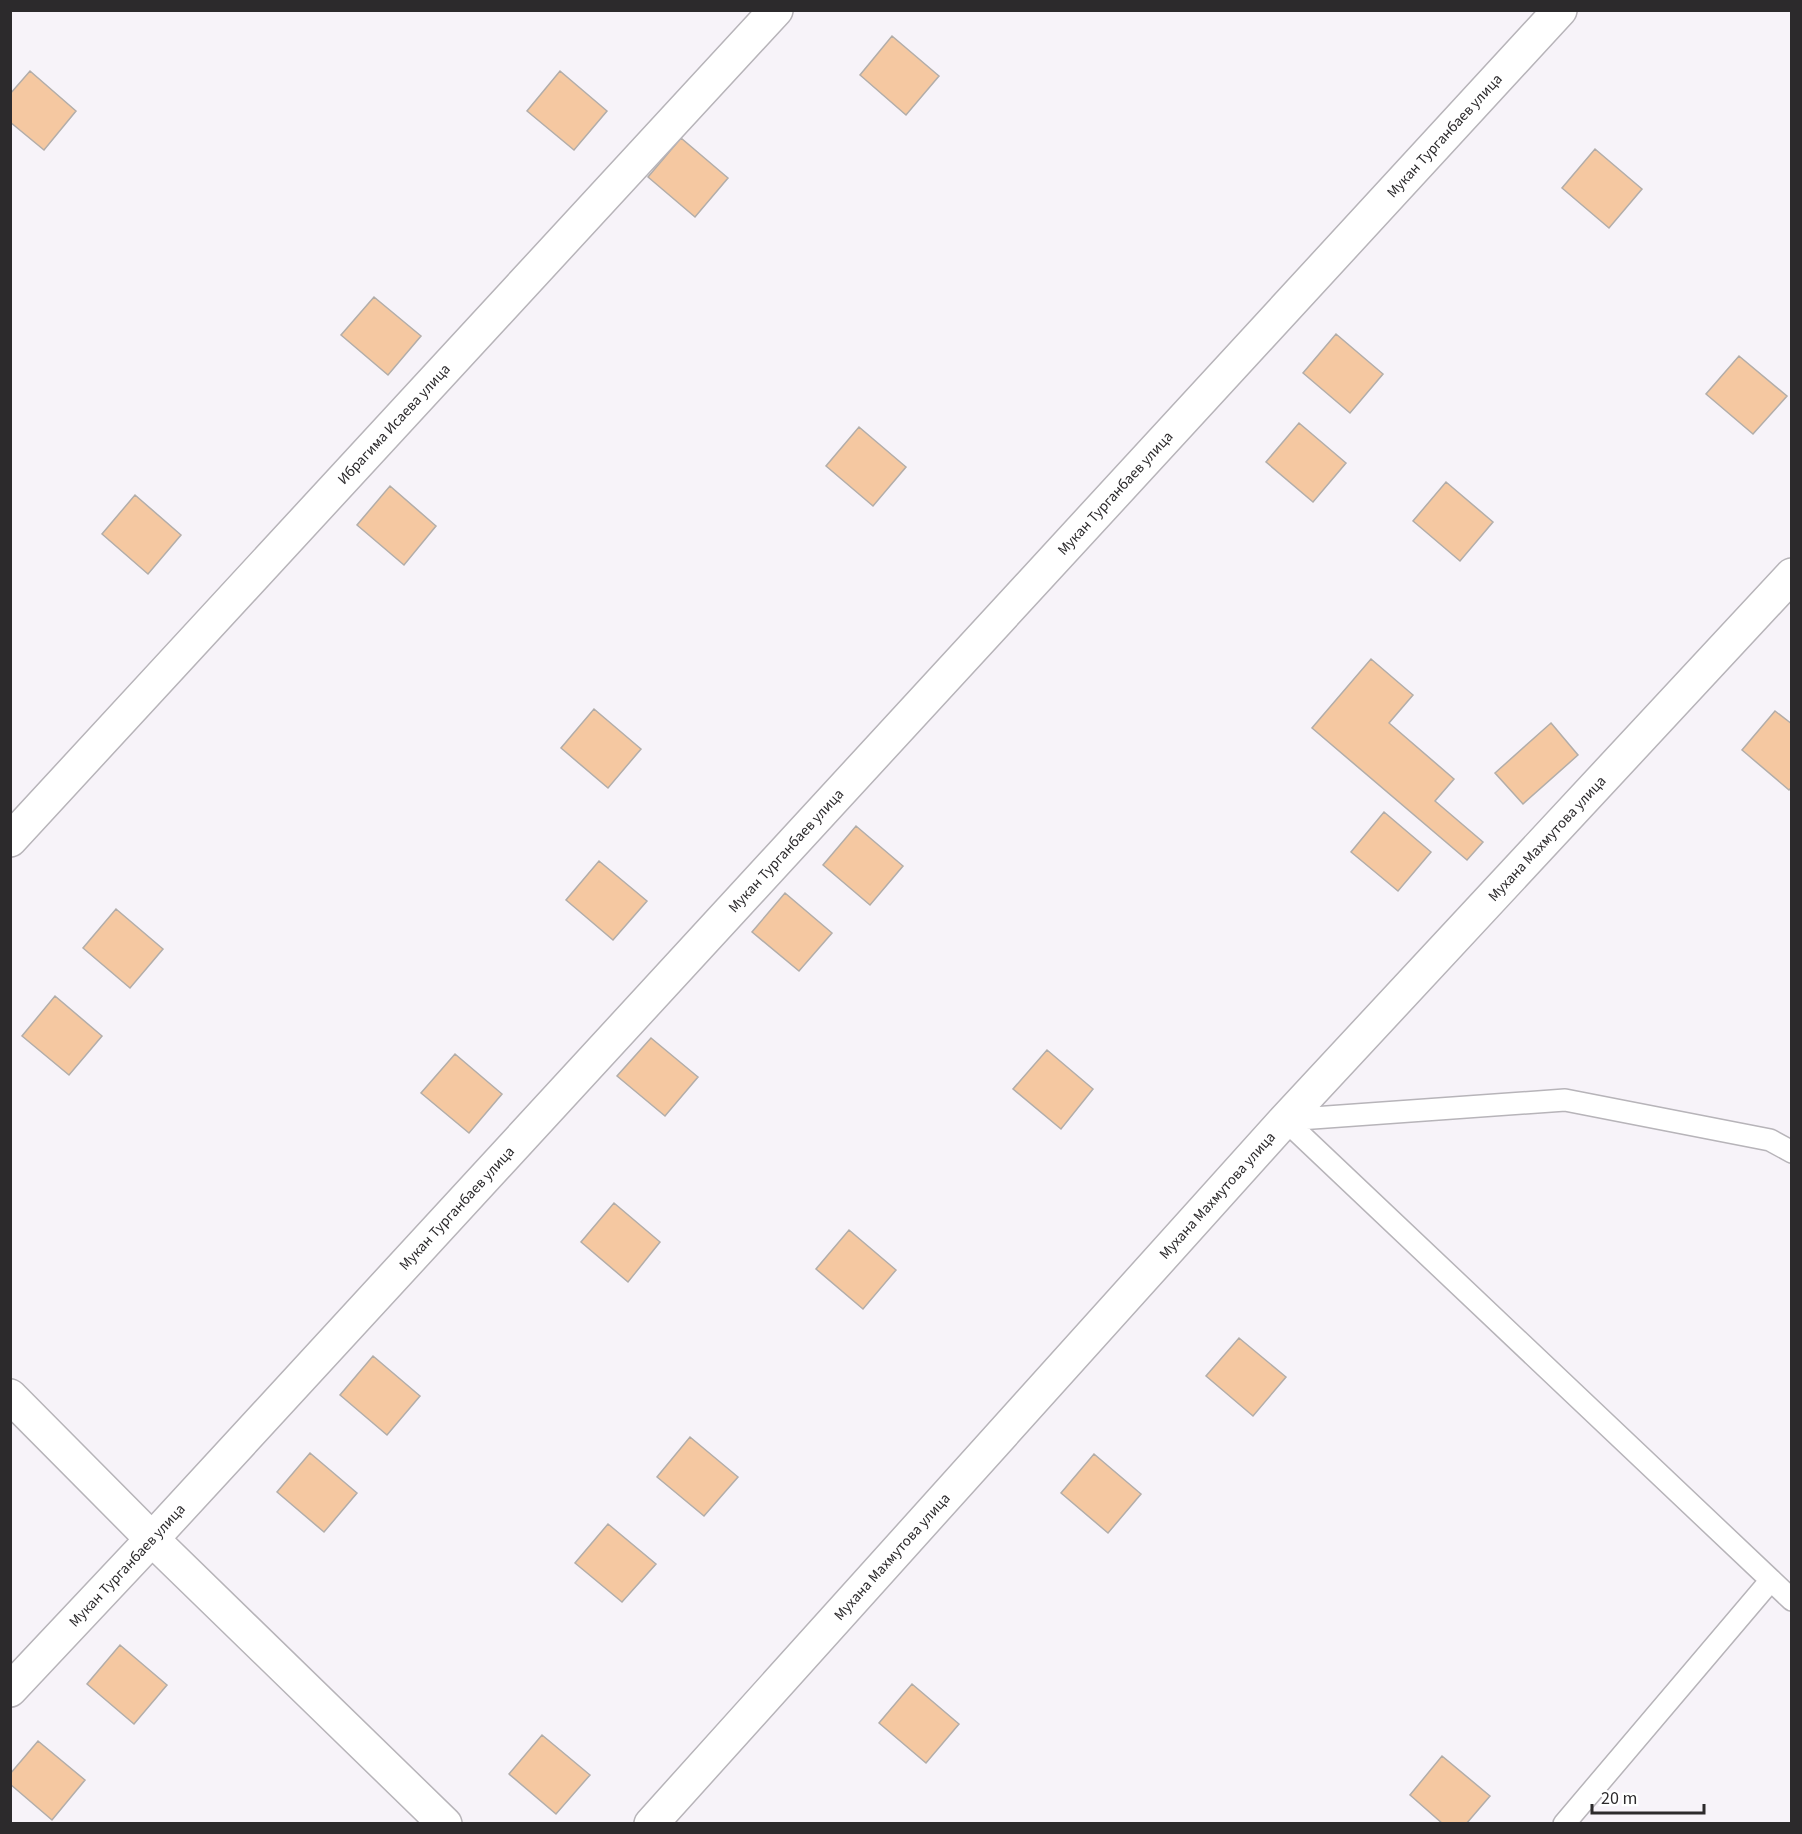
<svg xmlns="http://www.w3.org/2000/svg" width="1802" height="1834" font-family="'Source Sans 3',sans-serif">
	<rect width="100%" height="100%" fill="#f7f3f9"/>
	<path fill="#f5c8a1" stroke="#b2ada9" stroke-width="1.5" d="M892,36L939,76L906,115L860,75Z
		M30,71L76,111L44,150L10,122V94Z
		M560,71L607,111L574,150L527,111Z
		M681,138L728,178L695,217L648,177Z
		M1595,149L1642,189L1609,228L1562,188Z
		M374,297L421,336L388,375L341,335Z
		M1336,334L1383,374L1350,413L1303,373Z
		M1739,356L1787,396L1753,434L1706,394Z
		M1299,423L1346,463L1313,502L1266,462Z
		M859,427L906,467L873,506L826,466Z
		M1446,482L1493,522L1460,561L1413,521Z
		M390,486L436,526L404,565L357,525Z
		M135,495L181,535L148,574L102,534Z
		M1371,659L1413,695L1389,723L1454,779L1435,801L1483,842L1467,860L1312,728Z
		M594,709L641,749L608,788L561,748Z
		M1775,711L1792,724V787L1789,790L1742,750Z
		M1551,723L1578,755L1523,804L1495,773Z
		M1384,812L1431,852L1398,891L1351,852Z
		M856,826L903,866L870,905L823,865Z
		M599,861L647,901L613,940L566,900Z
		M785,893L832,933L799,971L752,932Z
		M116,909L163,949L130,988L83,948Z
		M55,996L102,1036L69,1075L22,1036Z
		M651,1038L698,1077L665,1116L617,1076Z
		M1047,1050L1093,1089L1061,1129L1013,1089Z
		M455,1054L502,1094L469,1133L421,1093Z
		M614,1203L660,1242L628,1282L581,1242Z
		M849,1230L896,1270L863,1309L816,1269Z
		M1239,1338L1286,1377L1253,1416L1206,1376Z
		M373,1356L420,1396L387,1435L340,1395Z
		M690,1437L738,1477L704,1516L657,1477Z
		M310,1453L357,1493L324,1532L277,1492Z
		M1094,1454L1141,1494L1108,1533L1061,1493Z
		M608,1524L656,1564L622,1602L575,1563Z
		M120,1645L167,1685L134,1724L87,1684Z
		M912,1684L959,1724L926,1763L879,1723Z
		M542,1735L590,1775L556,1814L509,1774Z
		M38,1741L85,1780L52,1820L10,1784V1774Z
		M1442,1756L1490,1796L1466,1824H1443L1410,1795Z"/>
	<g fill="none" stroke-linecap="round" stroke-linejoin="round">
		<g stroke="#b7b4b9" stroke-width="24">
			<path id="service" d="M1285,1120L1792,1600
				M1285,1120L1565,1100L1770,1140L1792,1152
				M1564,1824L1771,1580"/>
		</g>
		<g stroke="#b7b4b9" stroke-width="36">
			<g id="minor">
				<path id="s1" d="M10,840L776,10"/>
				<path d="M10,1396L152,1539L445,1824"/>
				<path id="s2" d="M10,1690L152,1539L1560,10"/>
				<path id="s3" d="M651,1824L1285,1120L1792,575"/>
			</g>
		</g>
		<use href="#service" stroke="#fff" stroke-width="21"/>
		<use href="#minor" stroke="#fff" stroke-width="33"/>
	</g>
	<g text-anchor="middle" stroke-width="6" stroke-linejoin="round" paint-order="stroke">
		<g font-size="15" fill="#2c2a2c" stroke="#fff">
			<text dy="5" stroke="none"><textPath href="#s2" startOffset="2115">Мукан Турганбаев улица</textPath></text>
			<text dy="5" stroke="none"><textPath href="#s1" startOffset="566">Ибрагима Исаева улица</textPath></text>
			<text dy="5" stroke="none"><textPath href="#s2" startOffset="1629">Мукан Турганбаев улица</textPath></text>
			<text dy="5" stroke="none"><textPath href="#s3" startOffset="1332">Мухана Махмутова улица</textPath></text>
			<text dy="5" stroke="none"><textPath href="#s2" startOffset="1143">Мукан Турганбаев улица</textPath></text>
			<text dy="5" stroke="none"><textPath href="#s3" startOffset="846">Мухана Махмутова улица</textPath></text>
			<text dy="5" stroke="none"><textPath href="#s2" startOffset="657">Мукан Турганбаев улица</textPath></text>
			<text dy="5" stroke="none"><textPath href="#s3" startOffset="360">Мухана Махмутова улица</textPath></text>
			<text dy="5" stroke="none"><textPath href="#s2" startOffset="171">Мукан Турганбаев улица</textPath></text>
		</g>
	</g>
	<rect width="1802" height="1834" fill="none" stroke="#2c2a2c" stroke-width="24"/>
	<path d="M1592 1804v9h112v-9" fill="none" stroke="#2c2a2c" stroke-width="3"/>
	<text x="1601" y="1804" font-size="18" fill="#2c2a2c" stroke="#ffffff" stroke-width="4.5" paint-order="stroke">20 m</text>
</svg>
